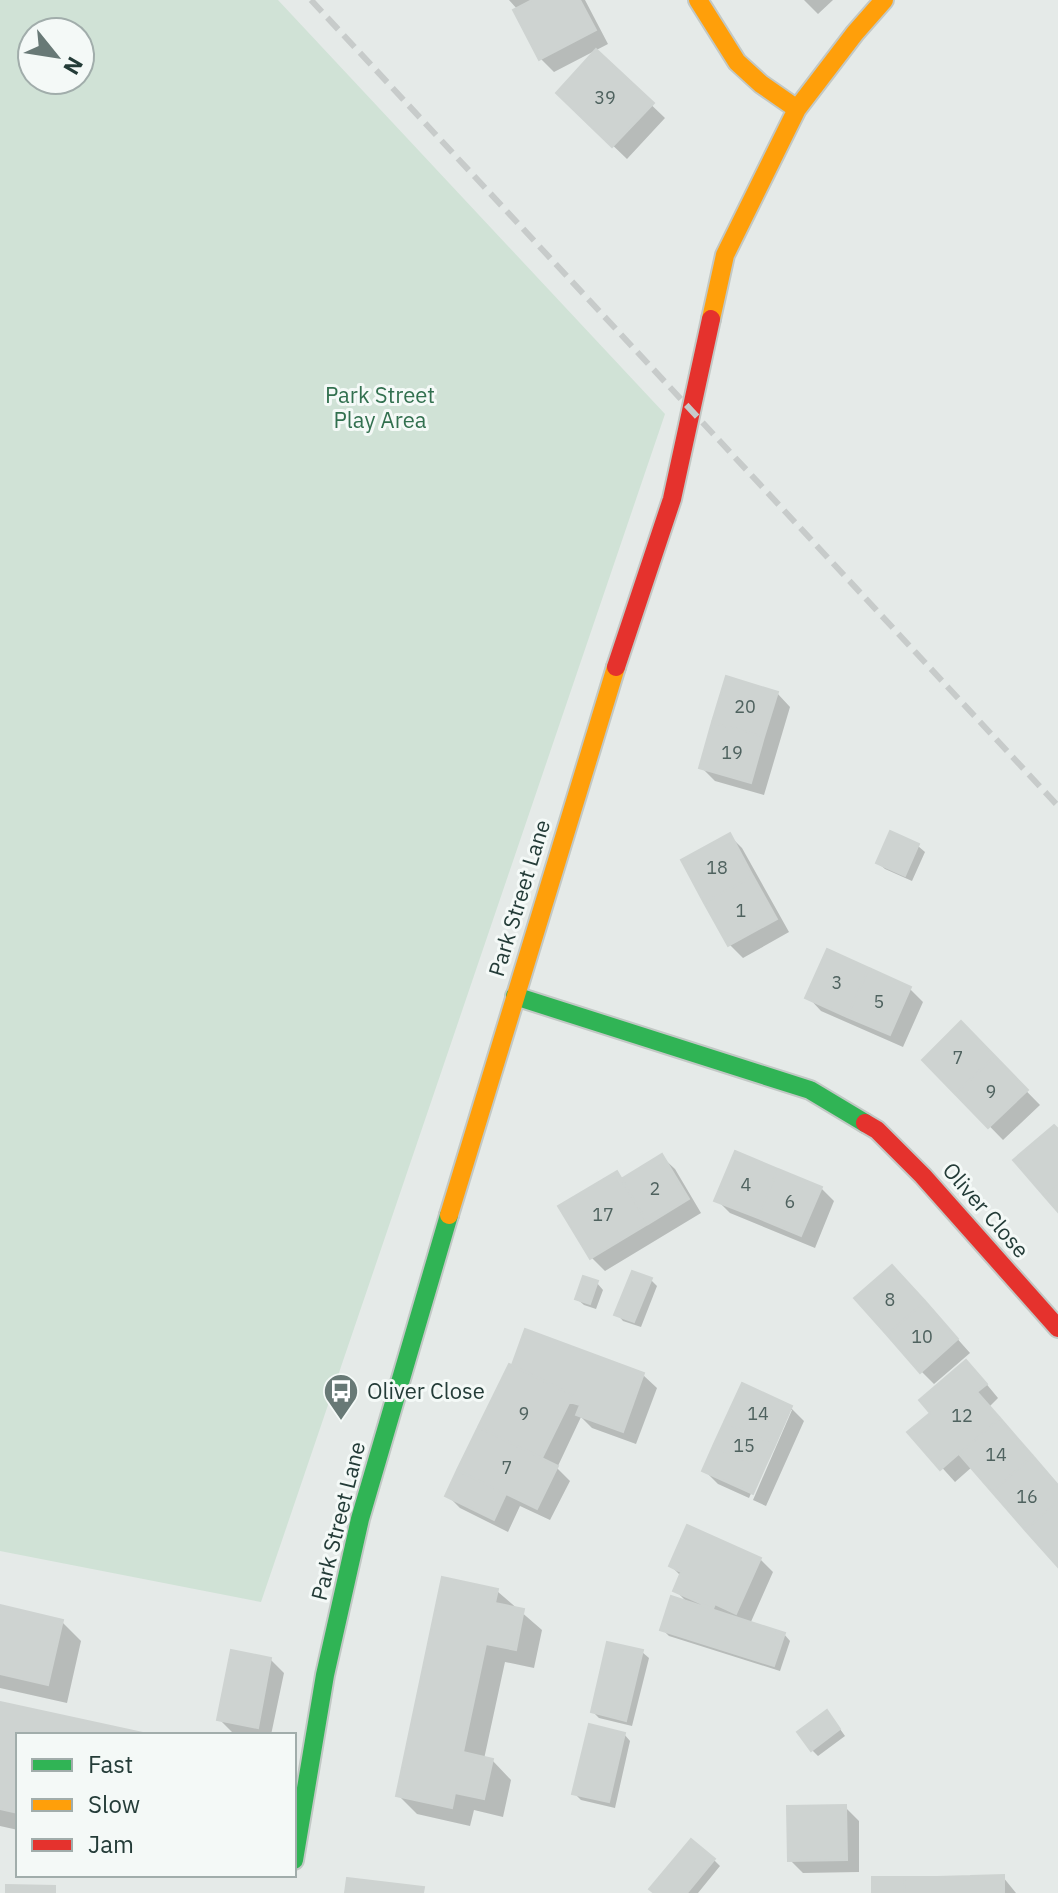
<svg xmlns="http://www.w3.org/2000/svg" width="1058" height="1893" font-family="'IBM Plex Sans',sans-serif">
	<rect width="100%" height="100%" fill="#e5eae8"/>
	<path fill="#d0e2d6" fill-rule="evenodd" d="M0,0H278L665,414L261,1602L0,1551ZM80,32V80H32V32Z"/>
	<path fill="#0003" d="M509,0H585L608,44L554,72L541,59L518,10Z
		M804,0H833L818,14Z
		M596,52L665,118L627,159L558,93Z
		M777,693L790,707L764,795L715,781L701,767Z
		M729,835L742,848L789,932L743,958L730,945Z
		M918,846L925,852L912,881L885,869L878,863Z
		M910,989L923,1002L903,1047L821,1011L808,997Z
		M961,1024L1040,1105L1003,1140L925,1060Z
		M661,1156L675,1169L701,1213L605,1271L592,1258L616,1174L623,1180Z
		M821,1188L834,1201L815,1248L730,1213L717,1200Z
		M651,1280L657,1286L641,1327L623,1321L617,1314Z
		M905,1280L970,1353L934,1384L921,1371Z
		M597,1283L603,1290L596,1309L584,1305L577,1299Z
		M526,1331L643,1375L657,1388L636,1444L592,1428L581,1417L557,1468L570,1481L550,1520L520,1506L508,1532L460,1508L447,1495L510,1367L513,1368Z
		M979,1375L998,1398L989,1407L1058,1486V1564L972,1467L955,1482L910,1432Z
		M791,1408L804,1421L766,1506L753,1500L792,1410H788L749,1498L718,1484L705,1471Z
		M760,1559L773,1572L750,1624L784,1634L790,1641L780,1671L669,1636L662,1629L689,1604L675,1590L681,1576L671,1566Z
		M497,1591L542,1630L534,1668L505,1662L484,1759L492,1760L511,1780L503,1817L474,1810L470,1826L417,1814L398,1795Z
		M0,1607L62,1622L81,1641L67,1703L0,1688Z
		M642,1652L649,1658L632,1726L599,1718L593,1712Z
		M270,1659L284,1673L271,1735L232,1732L219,1719Z
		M0,1704L143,1735H18V1830L0,1826Z
		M833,1719L845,1736L818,1756L812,1750Z
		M624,1734L630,1741L615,1808L581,1800L575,1794Z
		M845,1807L859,1821V1872L803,1873L790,1860Z
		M714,1860L720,1866L698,1893H656Z
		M1003,1877L1016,1893H874Z"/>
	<path fill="#ced3d1" stroke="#ced3d1" stroke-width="2" d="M532,0H580L596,30L539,60L513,10Z
		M596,49L654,103L612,147L556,93Z
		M726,676L778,692L764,737L712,722Z
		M712,722L764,737L751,783L699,768Z
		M890,831L919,844L905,876L876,863Z
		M730,833L753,876L704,903L681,860Z
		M753,876L777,919L728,946L704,903Z
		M827,949L869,968L847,1017L805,998Z
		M869,968L911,987L890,1035L847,1017Z
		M961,1021L995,1056L955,1094L922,1060Z
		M995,1056L1028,1090L988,1128L955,1094Z
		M1054,1125L1058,1129V1185L1045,1197L1013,1160Z
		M735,1151L778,1169L758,1218L714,1201Z
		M662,1154L689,1199L648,1224L621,1179Z
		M778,1169L822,1187L801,1236L758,1218Z
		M617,1171L648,1224L590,1259L558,1206Z
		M1058,1185V1212L1045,1197Z
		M892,1265L925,1301L887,1335L854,1298Z
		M632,1271L652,1278L634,1322L614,1315Z
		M583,1276L598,1281L590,1304L575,1299Z
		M925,1301L958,1339L920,1373L887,1335Z
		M525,1329L644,1373L623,1432L576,1415L580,1405L570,1402L573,1395L512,1365Z
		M966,1360L987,1384L977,1392L1000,1418L940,1470L907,1432L930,1413L919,1400Z
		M509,1364L573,1395L542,1458L478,1427Z
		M742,1383L792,1406L775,1445L724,1422Z
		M1000,1418L1033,1456L992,1492L959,1454Z
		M724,1422L775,1445L764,1469L713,1446Z
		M478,1427L558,1466L537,1509L457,1470Z
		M713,1446L764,1469L753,1494L702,1471Z
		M1033,1456L1058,1485V1501L1025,1530L992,1492Z
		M457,1470L506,1494L494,1520L445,1496Z
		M1058,1501V1567L1025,1530Z
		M687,1525L761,1558L736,1614L715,1604L713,1609L673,1591L681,1572L669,1566Z
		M442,1577L498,1589L495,1603L524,1609L516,1650L486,1644L463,1752L493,1759L484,1799L455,1793L452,1808L396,1796Z
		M671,1596L785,1633L774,1666L660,1630Z
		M0,1605L63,1620L48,1685L0,1674Z
		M607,1642L643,1650L626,1721L591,1712Z
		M231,1650L271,1658L258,1728L217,1720Z
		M0,1702L152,1735H18V1813L0,1809Z
		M827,1710L840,1729L811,1751L797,1732Z
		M589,1724L625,1733L609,1802L572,1794Z
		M846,1805L847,1860L788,1861L787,1806Z
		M691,1839L715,1859L687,1893H654L649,1889Z
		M1004,1875V1893H971V1876Z
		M971,1876V1893H938V1877Z
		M872,1877H904L905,1893H872Z
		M904,1877H938V1893H905Z
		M347,1878L424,1887L423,1893H345Z
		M6,1885L55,1886V1893H6Z"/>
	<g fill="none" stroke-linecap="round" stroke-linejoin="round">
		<g stroke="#c2c8c5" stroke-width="22">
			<path id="fast" d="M515,996L810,1090L865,1123
				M294,1860L325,1675L360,1519L449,1215"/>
		</g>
		<g stroke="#c2c8c5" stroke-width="22">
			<path id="slow" d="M698,0L737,62L761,84L797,109
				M711,319L725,255L797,109L855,33L884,0
				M449,1215L616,667"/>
		</g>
		<g stroke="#c2c8c5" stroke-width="22">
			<path id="jam" d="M616,667L672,499L711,319
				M865,1123L877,1130L923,1176L1058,1328"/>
		</g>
		<use href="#fast" stroke="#30b455" stroke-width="18"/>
		<use href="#slow" stroke="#ff9f0a" stroke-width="18"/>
		<use href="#jam" stroke="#e5322d" stroke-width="18"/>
		<path stroke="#c7cbca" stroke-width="6" stroke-dasharray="16 8" stroke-linecap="butt" d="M311,0L1058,806"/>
	</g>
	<defs>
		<g id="bus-pin" transform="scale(1.8)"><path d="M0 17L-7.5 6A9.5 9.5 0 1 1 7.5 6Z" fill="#687976" stroke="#f4f9f7"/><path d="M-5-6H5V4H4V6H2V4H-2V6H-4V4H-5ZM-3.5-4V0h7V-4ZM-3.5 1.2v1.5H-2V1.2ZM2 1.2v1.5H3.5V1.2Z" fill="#fff"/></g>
	</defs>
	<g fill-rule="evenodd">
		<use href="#bus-pin" x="341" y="1391"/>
	</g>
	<g text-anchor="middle" stroke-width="6" stroke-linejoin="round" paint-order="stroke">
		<g font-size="18" fill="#4f625f">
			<text x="605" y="104">39</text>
			<text x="745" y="713">20</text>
			<text x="732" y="759">19</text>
			<text x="717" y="874">18</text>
			<text x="741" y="917">1</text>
			<text x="837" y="989">3</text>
			<text x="879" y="1008">5</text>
			<text x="958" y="1064">7</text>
			<text x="991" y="1098">9</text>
			<text x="746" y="1191">4</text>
			<text x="655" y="1195">2</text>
			<text x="790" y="1208">6</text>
			<text x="603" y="1221">17</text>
			<text x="890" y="1306">8</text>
			<text x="922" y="1343">10</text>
			<text x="524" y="1420">9</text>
			<text x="758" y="1420">14</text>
			<text x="962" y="1422">12</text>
			<text x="744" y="1452">15</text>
			<text x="996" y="1461">14</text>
			<text x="507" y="1474">7</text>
			<text x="1027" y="1503">16</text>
		</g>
		<g font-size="22" fill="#32704f" stroke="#f4f9f7">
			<text x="380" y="403">Park Street<tspan x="380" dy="25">Play Area</tspan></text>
		</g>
		<g font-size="22" fill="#243c38" stroke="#f4f9f7">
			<text transform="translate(519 898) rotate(-73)" y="8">Park Street Lane</text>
			<text transform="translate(986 1210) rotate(49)" y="8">Oliver Close</text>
			<text transform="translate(338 1521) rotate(-76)" y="8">Park Street Lane</text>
		</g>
		<g font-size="22" fill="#243c38" stroke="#f4f9f7" text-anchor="start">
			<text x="367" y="1399">Oliver Close</text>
		</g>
	</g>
	<rect x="16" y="1733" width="280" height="144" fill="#f4f9f7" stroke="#a1adab" stroke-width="2"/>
	<rect x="32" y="1759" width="40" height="12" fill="#30b455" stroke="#a1adab" stroke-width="2"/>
	<text x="88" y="1773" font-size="24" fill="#243c38">Fast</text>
	<rect x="32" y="1799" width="40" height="12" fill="#ff9f0a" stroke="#a1adab" stroke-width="2"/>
	<text x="88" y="1813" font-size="24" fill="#243c38">Slow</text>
	<rect x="32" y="1839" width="40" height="12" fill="#e5322d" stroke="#a1adab" stroke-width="2"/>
	<text x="88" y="1853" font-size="24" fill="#243c38">Jam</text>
	<g transform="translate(56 56) rotate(120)"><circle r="38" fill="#f4f9f7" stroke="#a1adab" stroke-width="2"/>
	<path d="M0-6L14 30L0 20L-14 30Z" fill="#687976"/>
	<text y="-12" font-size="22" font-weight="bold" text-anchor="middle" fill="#243c38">N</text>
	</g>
</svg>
